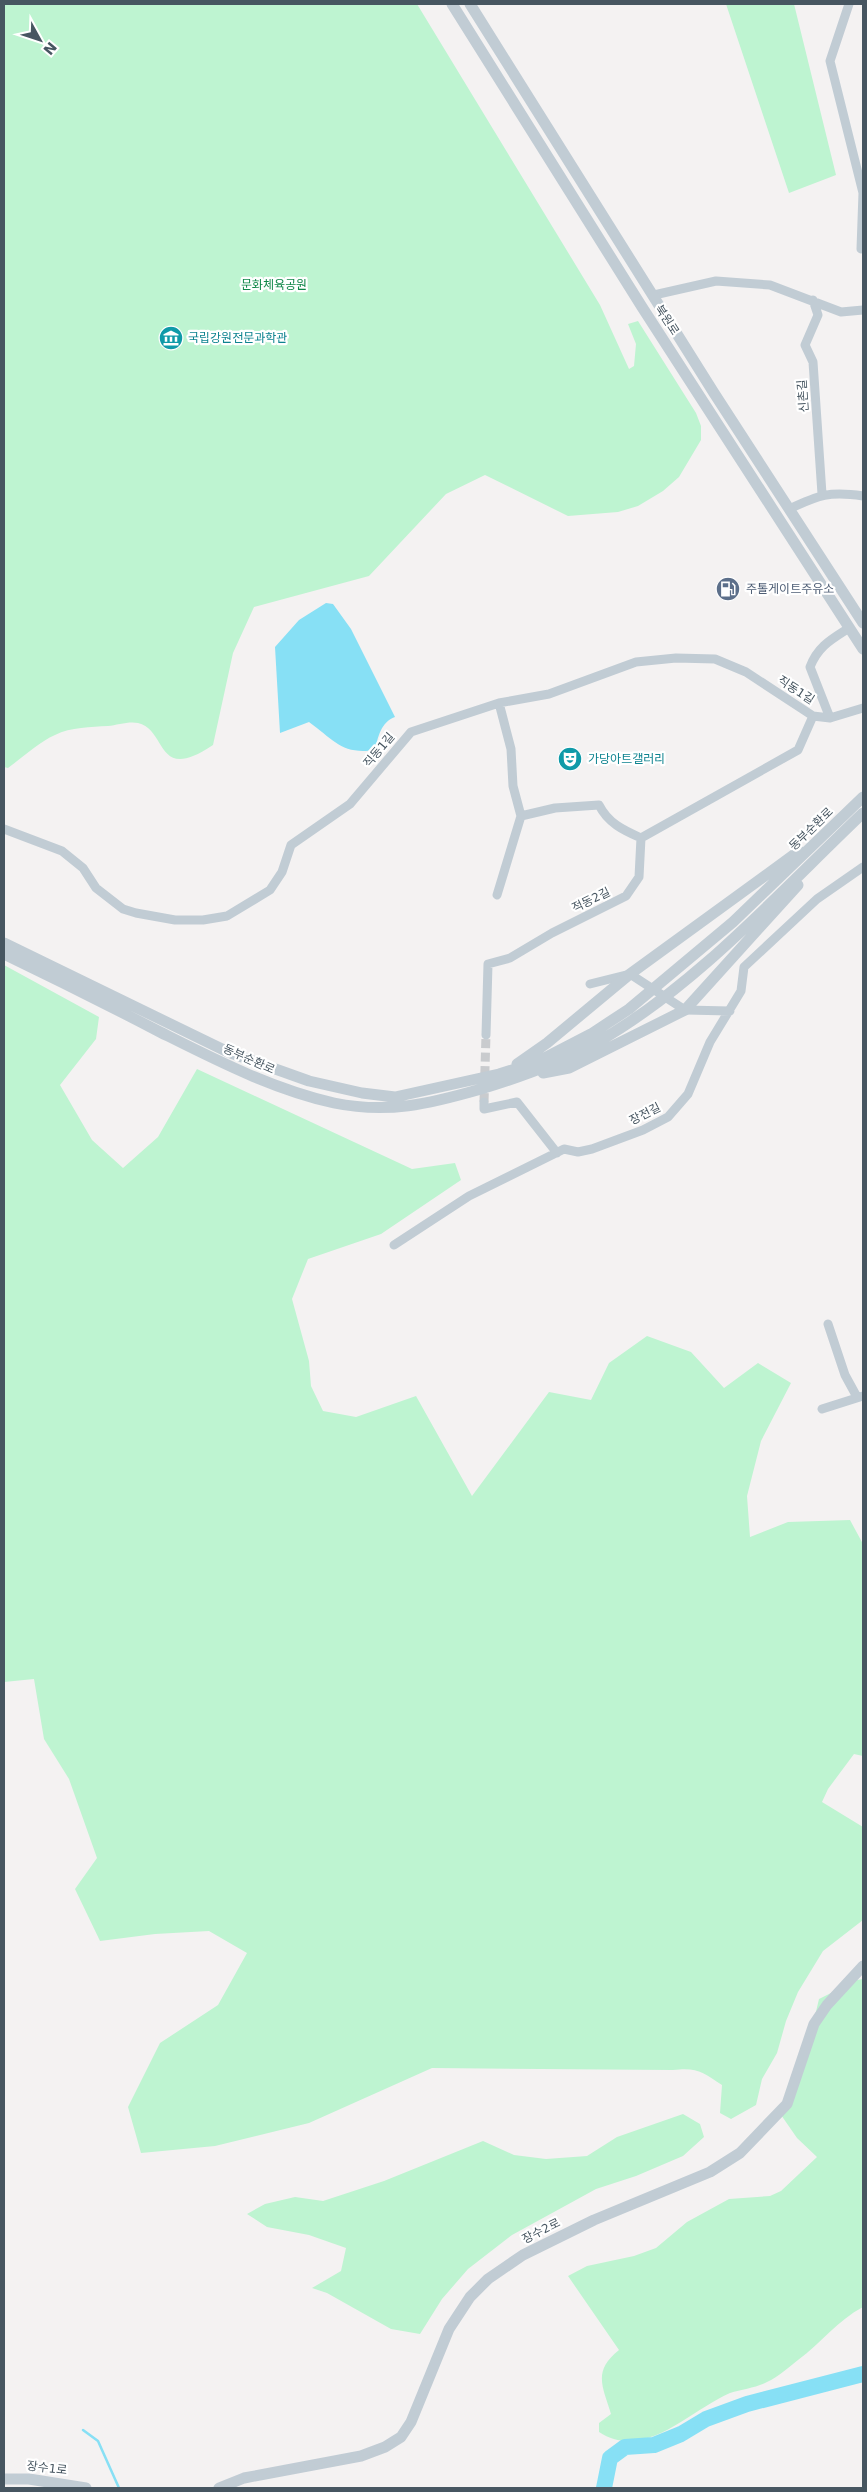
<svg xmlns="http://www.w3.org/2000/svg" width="867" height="2492" font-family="'DejaVu Sans','Noto Sans KR',sans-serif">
	<rect width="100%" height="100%" fill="#f4f2f2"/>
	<path fill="#bef4d1" d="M4,4H417L600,305L629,369L634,366L636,344L628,324L638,321L696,413L701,426V440L679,477L663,491L638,506L618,512L568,516L485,475L446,494L369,576L254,607L233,653L213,745C155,784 168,730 138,723C129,721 117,725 108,726C91,727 71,727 55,735C39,742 23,757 8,768L4,767Z
		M726,4H794L836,175L789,193Z
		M4,965L99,1017L96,1039L60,1085L92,1140L123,1168L158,1137L197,1069L412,1169L455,1163L461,1180L381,1234L308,1259L292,1299L309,1361L311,1386L323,1411L356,1417L416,1396L472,1496L549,1392L591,1400L609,1363L647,1336L691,1352L724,1388L758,1363L791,1383L761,1441L747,1496L750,1537L788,1522L850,1520L863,1544V1756L854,1754L828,1789L822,1802L863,1827V1920L823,1951L798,1992L786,2021L777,2053L762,2079L756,2105L731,2119L720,2113L722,2085C703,2072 697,2067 673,2070L432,2068L309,2123L215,2146L141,2153L128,2107L160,2043L218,2005L247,1953L209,1931L155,1934L100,1941L75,1889L97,1858L69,1779L44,1739L34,1679L4,1682Z
		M863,1979V2307C838,2320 821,2343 798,2360C789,2367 778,2377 767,2382C756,2388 742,2389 730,2393C690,2410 645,2462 599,2432V2423L611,2414C602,2385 593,2371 619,2350L568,2276L587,2266L634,2256L656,2248L687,2222L729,2199L770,2196L781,2191L817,2157L797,2138L779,2112L809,2041L819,1999L857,1980Z
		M683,2114L700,2124L704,2137L683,2156L636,2176L596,2189L512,2235L468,2269L442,2299L420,2334L391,2329L327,2293L312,2288L341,2271L346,2248L309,2235L267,2227L247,2214L265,2204L295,2197L323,2201L384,2181L483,2141L514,2155L546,2159L587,2156L617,2137Z"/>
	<path fill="#87e0f5" d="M326,603L333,604L351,629L395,717C381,722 378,737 375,750C342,755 334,740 309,722L280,733L275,647L299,620Z"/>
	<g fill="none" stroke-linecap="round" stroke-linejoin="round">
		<path stroke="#87e0f5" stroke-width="2.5" d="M83,2430L98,2441L119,2488"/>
		<path stroke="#87e0f5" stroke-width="16" d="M604,2488L610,2458L625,2447L654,2445L681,2434L706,2419L747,2404L863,2374"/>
		<path stroke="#c9cbce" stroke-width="9" stroke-dasharray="9 4.5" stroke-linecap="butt" d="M484,1102L486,1035"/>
		<path stroke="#c1ccd4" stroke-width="9" d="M849,4L830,61L863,193L861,249
			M654,295L716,281L770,285L841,312L863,310
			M813,300L818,315L805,345L813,362L822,494
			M789,509C819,495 829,491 863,496
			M830,718L810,667C818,646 832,639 849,628
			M521,816L555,808L599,805C608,823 623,830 641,838
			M4,829L62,851L83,868L96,888L123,909L136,913L175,920H203L227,916L270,890L282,872L291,845L350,804L411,732L499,703L549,694L636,662L676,658L715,659L746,672L813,716L830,718L863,708
			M497,895L521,816L513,786L511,749L499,703
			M590,984L630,974L685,1010L730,1011
			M486,1035L488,964L510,958L552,933L626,896L639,877L641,838L798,750L813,716
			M484,1102V1109L517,1102L557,1153
			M394,1245L469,1196L564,1149L578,1152L592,1149L643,1130L668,1117L688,1094L710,1042L741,991L744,967L817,899L863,867
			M828,1324L845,1375L857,1397
			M822,1409L863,1396"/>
		<path stroke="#c1ccd4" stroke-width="11" d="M452,4L642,307L863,649
			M470,4L714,393L863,623
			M4,943L228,1052L309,1081L362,1093L395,1097L499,1074L537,1062L591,1034L629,1009L733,922L863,797
			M4,954C56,979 108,1005 160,1032C216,1060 272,1089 334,1103C388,1114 429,1104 481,1089C521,1077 560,1063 596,1043C695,987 781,891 863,813
			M517,1064L547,1043L630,974L799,851
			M543,1073L569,1068L685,1010L798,885
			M4,2479H29L86,2488
			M219,2488L244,2478L361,2456L385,2447L401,2437L411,2422L449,2329L470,2297L488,2279L523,2255L594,2220L710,2172L740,2153L787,2104L814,2024L827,2005L863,1966"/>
	</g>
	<defs>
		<g id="museum-disc" transform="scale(1.25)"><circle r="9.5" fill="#0f9aa8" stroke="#fff"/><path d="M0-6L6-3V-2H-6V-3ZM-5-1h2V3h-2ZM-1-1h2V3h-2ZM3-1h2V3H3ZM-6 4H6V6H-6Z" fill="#fff"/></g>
		<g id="fuel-disc" transform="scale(1.25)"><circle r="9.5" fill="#5c6f8a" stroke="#fff"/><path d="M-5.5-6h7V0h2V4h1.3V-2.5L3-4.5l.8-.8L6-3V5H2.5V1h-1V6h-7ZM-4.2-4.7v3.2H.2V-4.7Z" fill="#fff"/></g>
		<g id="theatre-disc" transform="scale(1.25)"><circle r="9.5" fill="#0f9aa8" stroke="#fff"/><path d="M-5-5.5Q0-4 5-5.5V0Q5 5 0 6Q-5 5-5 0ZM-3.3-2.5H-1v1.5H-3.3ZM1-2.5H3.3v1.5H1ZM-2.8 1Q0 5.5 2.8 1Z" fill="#fff"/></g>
	</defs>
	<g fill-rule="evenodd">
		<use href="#museum-disc" x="171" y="338"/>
		<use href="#fuel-disc" x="728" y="589"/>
		<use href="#theatre-disc" x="570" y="759"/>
	</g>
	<g text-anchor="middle" stroke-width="4.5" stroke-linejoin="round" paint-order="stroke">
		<g font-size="12" fill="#0f8647" stroke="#fff">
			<text x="274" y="289">문화체육공원</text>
		</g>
		<g font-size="12" fill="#475661" stroke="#fff">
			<text transform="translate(667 320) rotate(57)" y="4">북원로</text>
			<text transform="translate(803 396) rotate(-94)" y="4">신촌길</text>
			<text transform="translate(796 690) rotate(33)" y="4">직동1길</text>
			<text transform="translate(379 750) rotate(-50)" y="4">직동1길</text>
			<text transform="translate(811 829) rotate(-44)" y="4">동부순환로</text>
			<text transform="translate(591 900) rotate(-26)" y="4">적동2길</text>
			<text transform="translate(249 1059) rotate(24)" y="4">동부순환로</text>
			<text transform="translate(645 1114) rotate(-27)" y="4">장전길</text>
			<text transform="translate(541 2231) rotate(-27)" y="4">장수2로</text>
			<text transform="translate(47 2468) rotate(7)" y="4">장수1로</text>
		</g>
		<g font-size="12" fill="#0d838f" stroke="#fff" text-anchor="start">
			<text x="188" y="342">국립강원전문과학관</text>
			<text x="588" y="763">가당아트갤러리</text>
		</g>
		<g font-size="12" fill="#4e5e75" stroke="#fff" text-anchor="start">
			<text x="746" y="593">주톨게이트주유소</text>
		</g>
	</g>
	<rect width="867" height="2492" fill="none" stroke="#475661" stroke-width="10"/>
	<g transform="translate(40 40) rotate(130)" stroke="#ffffff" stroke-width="4" paint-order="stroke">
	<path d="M0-4L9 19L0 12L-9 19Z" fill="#475661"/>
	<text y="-8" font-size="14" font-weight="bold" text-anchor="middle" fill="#475661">N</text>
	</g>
</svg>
